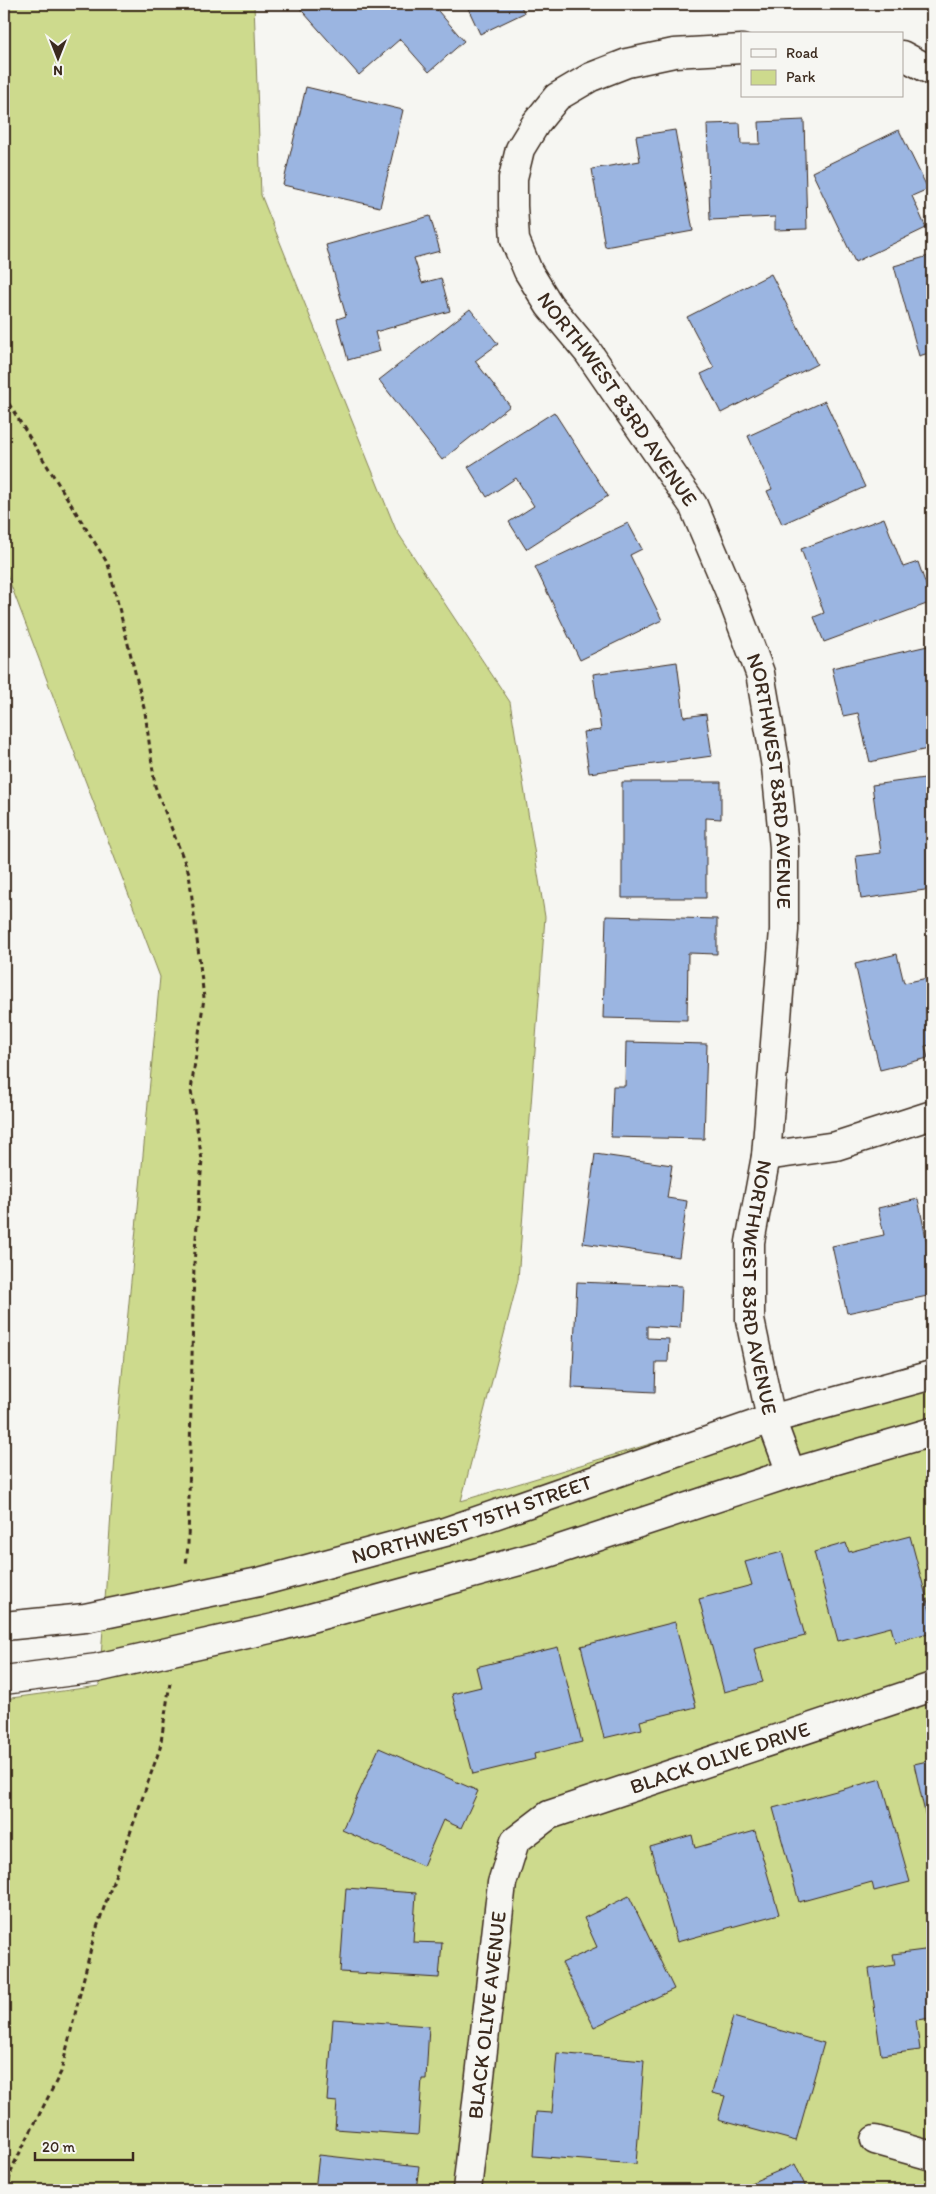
<svg xmlns="http://www.w3.org/2000/svg" width="936" height="2194" font-family="Itim,sans-serif">
	<rect width="100%" height="100%" fill="#f6f6f2"/>
	<filter id="ink" filterUnits="userSpaceOnUse"><feTurbulence type="fractalNoise" baseFrequency=".02" numOctaves="2"/><feDisplacementMap in="SourceGraphic" scale="10" xChannelSelector="R" yChannelSelector="G"/><feConvolveMatrix kernelMatrix="1 2 1 2 8 2 1 2 1" color-interpolation-filters="sRGB"/></filter>
	<g filter="url(#ink)">
		<path fill="#cdda8d" stroke="#848256" d="M4,4H254L261,195L396,530L510,702L545,917L518,1280L461,1501L932,1359V2190H4V1699L99,1686L117,1428L160,977L4,567Z"/>
		<path fill="#9bb5e1" stroke="#3b2a1e" d="M296,4H432L464,41L429,72L400,39L359,75Z
			M466,4H520L524,13L480,34Z
			M587,4H629V5L587,7Z
			M306,87L403,110L380,207L283,185Z
			M804,120L807,229L775,230V217L710,220L707,124L740,123L741,144H760L759,122Z
			M675,130L693,231L605,247L592,169L640,161L636,136Z
			M899,130L928,189L912,196L926,228L855,262L812,172Z
			M430,216L440,251L414,258L422,283L441,278L450,311L375,332L380,351L348,360L337,319L346,316L326,245Z
			M932,255V352L919,356L894,266Z
			M771,274L817,364L721,413L701,374L714,368L687,317Z
			M470,309L498,344L475,361L510,406L442,460L379,380Z
			M825,401L865,487L782,524L767,491L772,489L748,436Z
			M554,412L608,496L526,549L509,522L534,506L516,478L487,497L468,467Z
			M884,518L903,567L918,562L932,602L824,642L814,617L824,613L801,549Z
			M628,523L642,549L630,555L662,620L580,660L535,567Z
			M932,645V748L870,762L858,713L843,716L832,668Z
			M677,662L684,717L706,714L712,756L589,773L583,732L601,730L593,674Z
			M932,777V889L861,899L856,856L881,853L872,785Z
			M622,782H721V819L706,818V898H622Z
			M606,916L717,919V954L688,953L687,1020L603,1018Z
			M897,954L904,983L932,977V1045L925,1046L928,1058L880,1070L855,964Z
			M626,1042L707,1044L704,1139L611,1137L613,1086H625Z
			M595,1154L672,1165L667,1198L687,1201L679,1257L583,1243Z
			M918,1199L932,1267V1295L847,1313L832,1246L884,1235L878,1208Z
			M577,1282L682,1286L680,1328L647,1326V1338L669,1339L668,1362H656L655,1392L572,1388Z
			M910,1536L932,1618V1632L895,1642L891,1627L838,1641L814,1552L846,1543L849,1552Z
			M782,1552L805,1636L754,1649L763,1682L724,1692L699,1599L752,1585L745,1562Z
			M675,1622L696,1707L640,1721L642,1729L604,1738L581,1646Z
			M558,1647L582,1742L534,1754L535,1759L473,1774L452,1694L481,1687L476,1667Z
			M379,1748L478,1791L461,1828L443,1820L423,1866L342,1830Z
			M932,1760V1844L914,1764Z
			M881,1779L910,1882L874,1891L872,1882L799,1902L773,1808Z
			M755,1831L779,1914L677,1942L650,1847L692,1835L695,1848Z
			M346,1888L416,1893L413,1942L442,1943L439,1978L340,1972Z
			M629,1896L674,1989L594,2027L562,1963L597,1947L584,1918Z
			M932,1949V2018L916,2020L920,2050L881,2055L869,1969L895,1965L893,1954Z
			M733,2017L824,2043L796,2141L718,2120L725,2096L712,2093Z
			M333,2019L429,2026L426,2079H422L418,2135L335,2129L337,2102L327,2101Z
			M557,2053L644,2061L636,2164L533,2156L536,2112L552,2113Z
			M319,2155L419,2166L416,2190H315Z
			M795,2164L807,2190H734Z"/>
		<g fill="none" stroke-linecap="round" stroke-linejoin="round">
			<g stroke="#3b2a1e" stroke-width="31">
				<g id="minor">
					<path id="s1" d="M742,49L674,53L627,63L591,77L557,97L536,123L520,149L513,178V206L515,240L528,271L549,305L588,352L693,505L729,590L760,673L776,767L784,847V930L766,1156L750,1242V1320L771,1419L791,1473"/>
					<path d="M902,55L932,71"/>
					<path d="M766,1156L836,1146L932,1115"/>
					<path d="M875,2140L932,2156"/>
					<path id="s2" d="M467,2190L502,1883L515,1841L549,1815L932,1687"/>
				</g>
			</g>
			<g stroke="#3b2a1e" stroke-width="31">
				<g id="tertiary">
					<path id="s3" d="M4,1626L85,1618L259,1582L445,1532L771,1419L932,1375"/>
					<path d="M4,1680L97,1668L274,1628L545,1554L791,1473L932,1432"/>
				</g>
			</g>
			<path stroke="#3b2a1e" stroke-width="3" stroke-dasharray="5 4" stroke-linecap="butt" d="M4,396L108,564L145,712L155,786L189,873L204,998L191,1090L202,1160L194,1264L188,1545L186,1565
				M6,2190L13,2166L61,2072L94,1936L160,1748L170,1683"/>
			<use href="#minor" stroke="#f6f6f2" stroke-width="28"/>
			<use href="#tertiary" stroke="#f6f6f2" stroke-width="28"/>
		</g>
	</g>
	<g text-anchor="middle" stroke-width="4" stroke-linejoin="round" paint-order="stroke">
		<g font-size="21" fill="#3b2a1e" stroke="#f6f6f2">
			<text dy="7" stroke="none"><textPath href="#s1" startOffset="540">NORTHWEST 83RD AVENUE</textPath></text>
			<text dy="7" stroke="none"><textPath href="#s1" startOffset="960">NORTHWEST 83RD AVENUE</textPath></text>
			<text dy="7" stroke="none"><textPath href="#s1" startOffset="1470">NORTHWEST 83RD AVENUE</textPath></text>
			<text dy="7" stroke="none"><textPath href="#s3" startOffset="481">NORTHWEST 75TH STREET</textPath></text>
			<text dy="7" stroke="none"><textPath href="#s2" startOffset="576">BLACK OLIVE DRIVE</textPath></text>
			<text dy="7" stroke="none"><textPath href="#s2" startOffset="176">BLACK OLIVE AVENUE</textPath></text>
		</g>
	</g>
	<rect width="936" height="2194" fill="none" stroke="#f6f6f2" stroke-width="20"/>
	<rect x="10" y="10" width="916" height="2174" fill="none" stroke="#3b2a1e" stroke-width="2" filter="url(#ink)"/>
	<rect x="741" y="32" width="162" height="65" fill="#f6f6f2" stroke="#aba49d"/>
	<rect x="751" y="49" width="25" height="8" fill="#f6f6f2" stroke="#aba49d"/>
	<text x="786" y="58" font-size="15" fill="#3b2a1e">Road</text>
	<rect x="751" y="70" width="25" height="15" fill="#cdda8d" stroke="#aba49d"/>
	<text x="786" y="82" font-size="15" fill="#3b2a1e">Park</text>
	<g transform="translate(58 58) rotate(180)" stroke="#f6f6f2" stroke-width="4" paint-order="stroke">
	<path d="M0-4L9 19L0 12L-9 19Z" fill="#3b2a1e"/>
	<text y="-8" font-size="14" font-weight="bold" text-anchor="middle" fill="#3b2a1e">N</text>
	</g>
	<path d="M35 2152v8h98v-8" fill="none" stroke="#3b2a1e" stroke-width="2.5"/>
	<text x="42" y="2152" font-size="15" fill="#3b2a1e" stroke="#f6f6f2" stroke-width="4" paint-order="stroke">20 m</text>
</svg>
